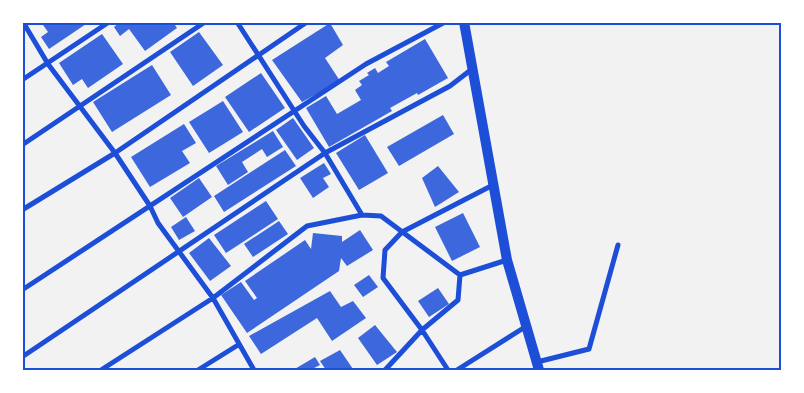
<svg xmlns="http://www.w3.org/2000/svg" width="804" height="393" font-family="Spectral,serif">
	<rect width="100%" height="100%" fill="#f2f2f2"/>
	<path fill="#3d67dc" d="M41,22H89L49,49L41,37L48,32Z
		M120,22H173L177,28L145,51L129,29L120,36L114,27Z
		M330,23L343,45L325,58L340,81L302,102L272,60Z
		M199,32L223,65L193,86L170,52Z
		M102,34L123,64L88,88L82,79L73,85L59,63Z
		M425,39L448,78L418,95L417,93L390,108L392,111L329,147L306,108L326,96L337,114L361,100L355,90L362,85L359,81L369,75L367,73L375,68L378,73L389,66L386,62Z
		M152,65L171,95L112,132L93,102Z
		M261,73L285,108L249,132L225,97Z
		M223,101L243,132L209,153L189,122Z
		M443,115L454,134L399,166L387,147Z
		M293,118L314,148L297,160L276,130Z
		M184,124L196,143L182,151L190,163L150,187L131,157Z
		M273,131L283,147L267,157L262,149L242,162L248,172L228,185L216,166Z
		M365,135L388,173L359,190L336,153Z
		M285,150L296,166L224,212L214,196Z
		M324,163L331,174L323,178L329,187L313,198L300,178Z
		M438,166L459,192L435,207L422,178Z
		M199,178L212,197L183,217L170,198Z
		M266,201L278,219L226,253L214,235Z
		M463,213L480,247L452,261L435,227Z
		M186,217L195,231L179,240L171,227Z
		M279,221L288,234L253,257L244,244Z
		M360,230L373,250L347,266L341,258L339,271L247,333L221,295L241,282L254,300L257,298L245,281L305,240L311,249L313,233L342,236V242Z
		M209,238L231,266L210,281L189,253Z
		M369,275L378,287L363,297L354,285Z
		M438,288L449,304L429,317L418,301Z
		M330,291L341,307L353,301L366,318L332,341L317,318L261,354L249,336Z
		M375,325L397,352L377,365L358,338Z
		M340,350L353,369L326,370L320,361Z
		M315,357L320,365L310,370H293Z"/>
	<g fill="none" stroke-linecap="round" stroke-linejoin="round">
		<path stroke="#1d4ed8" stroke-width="5" d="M23,22L48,64L115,153L150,206L158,223L213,298L254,370
			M237,22L304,126L325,153L362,215
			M22,80L109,22
			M22,145L205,22
			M22,210L115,153L307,22
			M22,290L366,64L445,22
			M22,357L325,153L450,86L472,69
			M537,362L589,349L618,245
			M101,370L213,298L307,226L362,215L381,216L460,275L507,260
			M198,370L238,345
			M385,370L422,330L458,300L460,275
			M448,370L422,330L383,278L385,250L402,232L493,185
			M457,370L525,327"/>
		<path stroke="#1d4ed8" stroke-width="10" d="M464,22L507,260L539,370"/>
	</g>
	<rect width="804" height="393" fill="none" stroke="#ffffff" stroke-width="48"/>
	<rect x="24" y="24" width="756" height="345" fill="none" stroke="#1d4ed8" stroke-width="2"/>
</svg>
